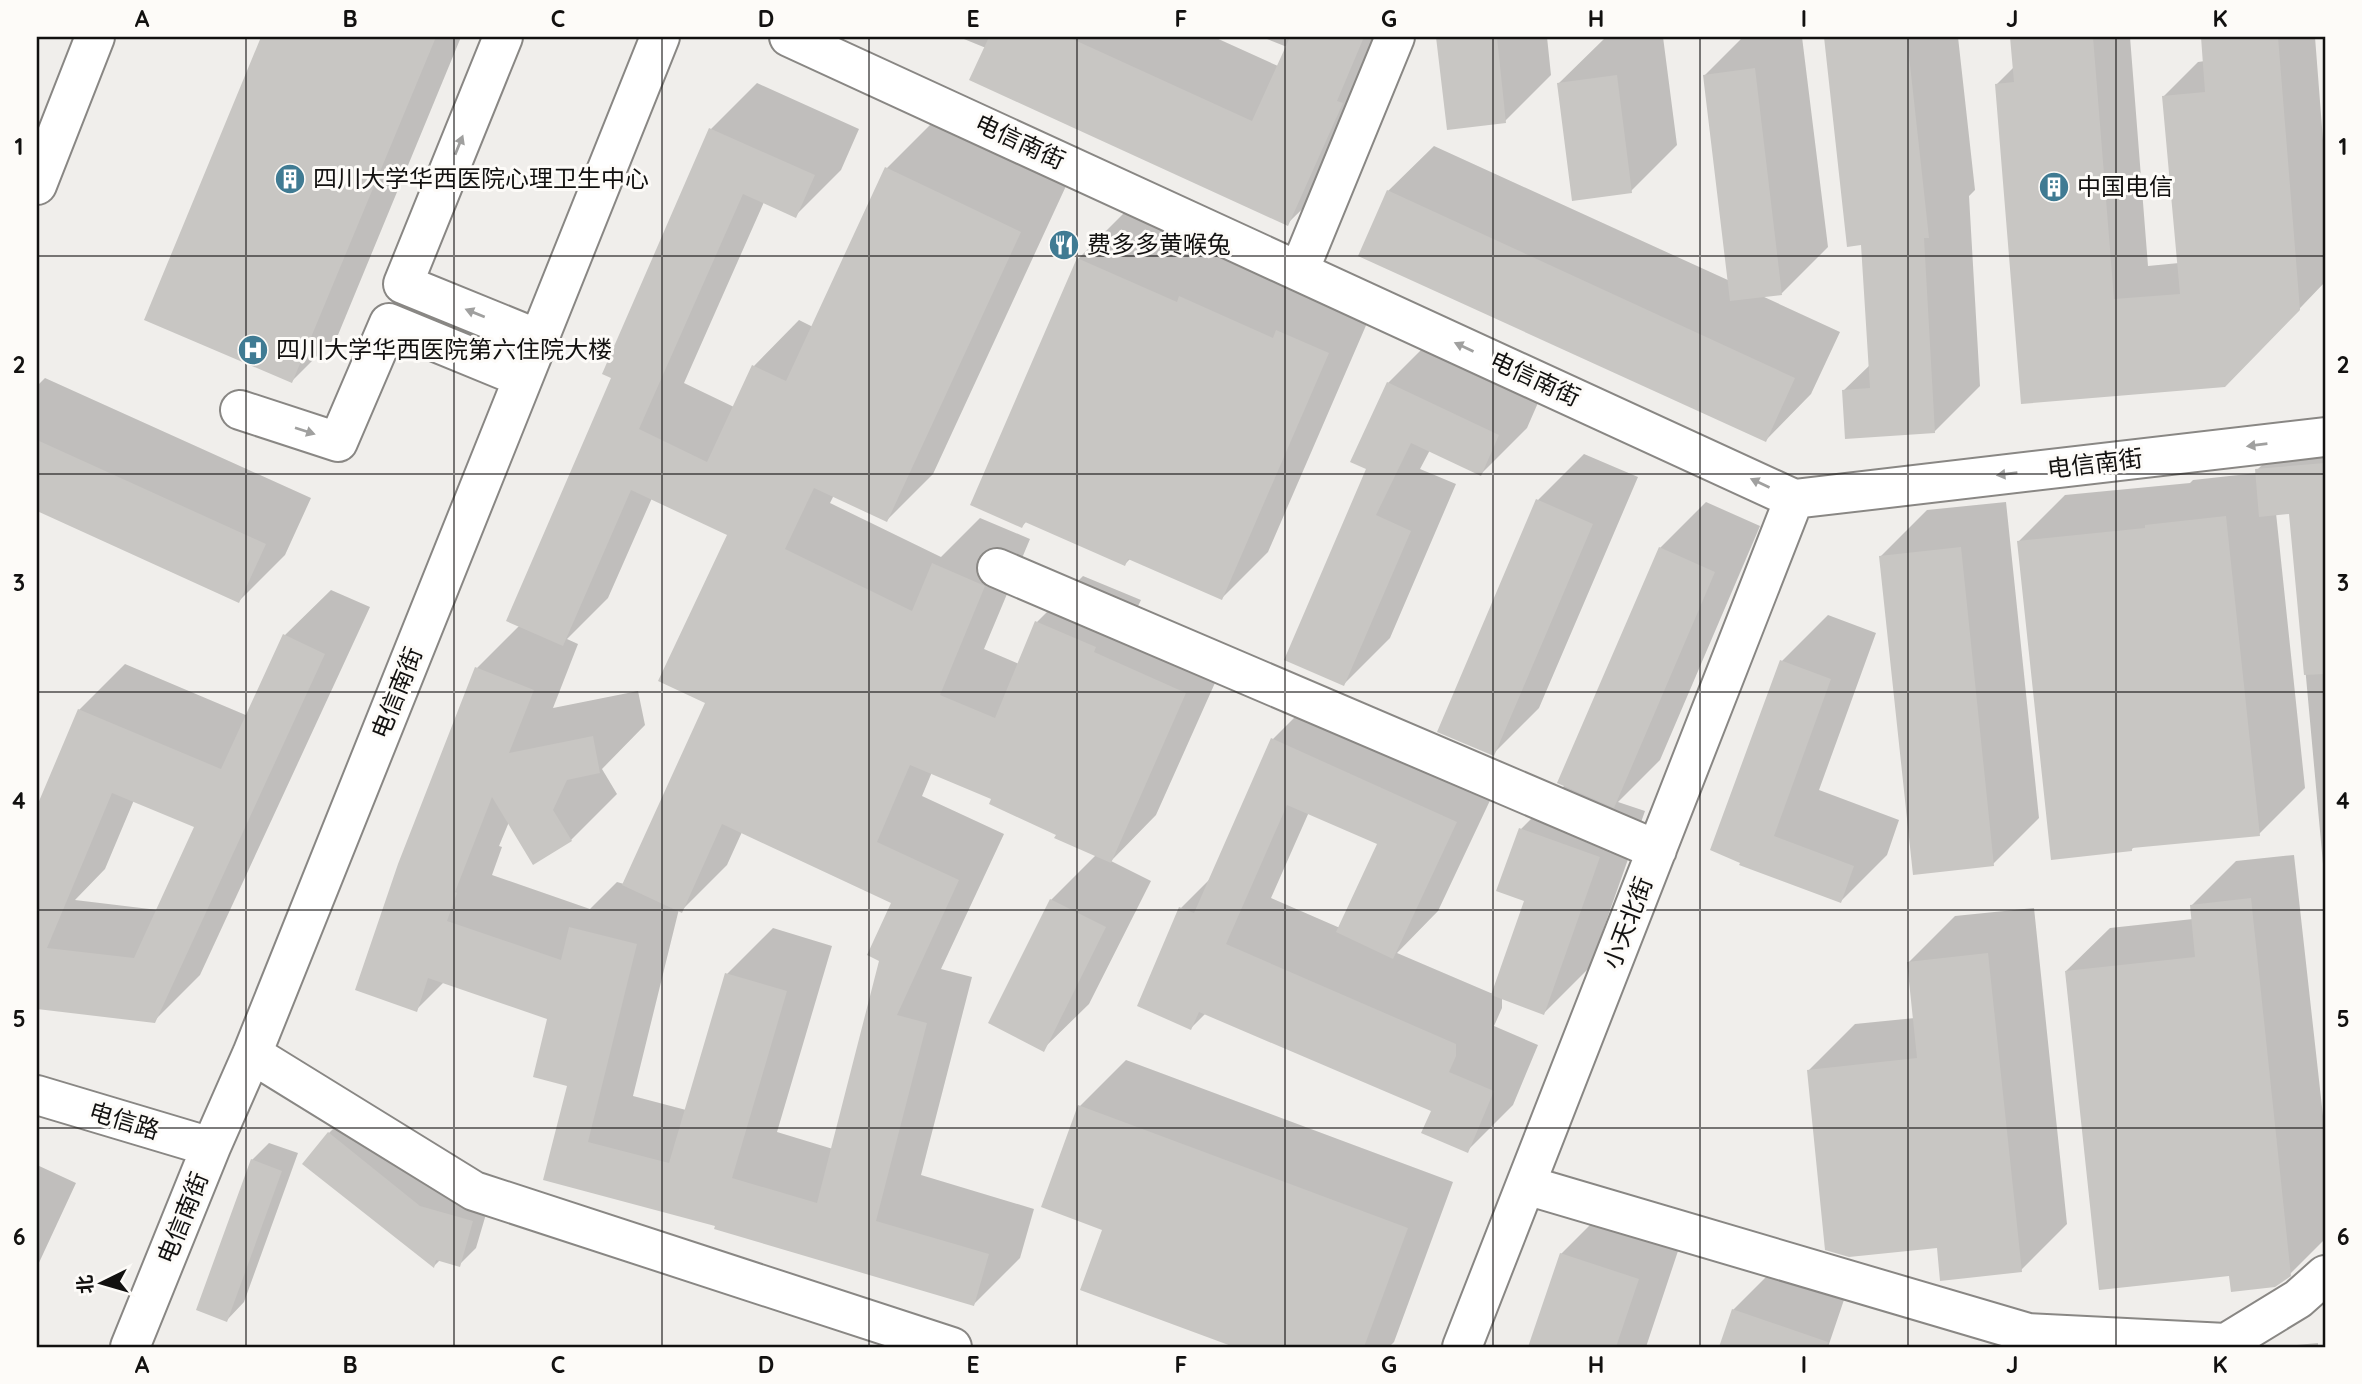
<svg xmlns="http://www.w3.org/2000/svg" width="2362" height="1384" font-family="Quicksand,'Noto Sans SC',sans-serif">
	<rect width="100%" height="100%" fill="#f0eeeb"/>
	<path fill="#0003" fill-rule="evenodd" d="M263,37H461L338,335L292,381L146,319Z
		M959,37H1214L1278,66L1287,47L1262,37H1390L1334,178L1288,223L986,48Z
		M1441,37H1547L1551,75L1505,121L1439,46Z
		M1663,37L1677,145L1631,191L1559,83L1605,38Z
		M1743,37H1802L1828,247L1782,293L1762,296L1840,332L1811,394L1766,440L1388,191L1434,146L1730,281L1704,76Z
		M1826,37H1958L1975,190L1969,196L1980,386L1934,432L1843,391L1871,364L1863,243L1849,245Z
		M2011,37H2130L2148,266L2179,263L2164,96L2198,62L2205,61L2203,37H2315L2325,166V282L2260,350L2023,402L1997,84L2014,67Z
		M757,83L859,129L841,170L795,216L764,202L684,383L734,407L754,366L799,320L813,327L887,168L933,122L1066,186L933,474L887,520L834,495L830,503L941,557L980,518L1030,539L984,649L1019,664L1037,622L1083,576L1141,600L1138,606L1231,647L1156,815L1111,861L1151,881L1089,1004L1043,1049L1051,900L1096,855L994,798L932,772L922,796L1004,834L941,969L972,977L921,1175L1034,1209L1020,1258L974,1304L717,1225L545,1178L569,1085L549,1018L444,982L416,1010L477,668L520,625L613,377L711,129ZM652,498L729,534L708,702L624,884L617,882L590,909L492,875L502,847L499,846L509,822L571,840L617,794L602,769L645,725L638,691L553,708L578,644L567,639L608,598ZM742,832L893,903L881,960L833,1149L777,1132L832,946L773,928L727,974L686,1110L633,1096L679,909L681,911L727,865Z
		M1124,213L1222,256L1374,307L1268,552L1222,598L1131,558L1125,564L1027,521L1022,526L1078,259Z
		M1434,337L1544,389L1527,428L1481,474L1430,450L1420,469L1456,484L1390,638L1344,684L1369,468L1388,383Z
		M45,378L311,498L285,555L239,601L37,509V386Z
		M2325,424V886L2291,512L2276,513L2305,788L2259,834L2135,846L2131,850L2019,541L2065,495L2190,483L2193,480L2257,473V470L2301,426Z
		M1584,454L1638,477L1539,708L1493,754L1538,500Z
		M1706,502L1760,526L1660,760L1618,802L1645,811L1590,967L1544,1013L1502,998V1008L1494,1026L1538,1045L1513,1105L1467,1151L1433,1111L1206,1013L1191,1028L1181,908L1211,878L1273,739L1319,693L1502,775L1438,911L1397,953L1493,994L1527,900L1521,829L1565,785L1660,548ZM1309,812L1379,843L1340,928L1271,898Z
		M2006,502L2039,818L1993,864L1881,556L1927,510Z
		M331,590L370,607L200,975L154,1021L37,1007V811L79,710L125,664L248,716L285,635ZM134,800L197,826L158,910L75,900L105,869Z
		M1828,615L1876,633L1819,790L1899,820L1887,855L1841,901L1742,862L1782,661Z
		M2294,855L2325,1134V1239L2290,1274H2231L2066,971L2110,928L2193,919L2192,905L2236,861Z
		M2034,908L2067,1224L2021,1270L1939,1246L1809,1070L1855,1024L1915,1018L1909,962L1955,916Z
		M1126,1060L1453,1182L1394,1342L1389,1347H1239L1082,1289L1104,1229L1043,1206L1080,1106Z
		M346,1116L489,1204L476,1248L459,1265L440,1260L434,1266L305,1163L329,1133Z
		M269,1143L298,1153L244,1302L227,1320L252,1160Z
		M37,1165L76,1183L37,1267Z
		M1607,1208L1684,1233L1646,1347H1530L1561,1254Z
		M1779,1264L1848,1288L1828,1347H1721L1733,1310Z
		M2318,1343V1347H2277Z"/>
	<path fill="#c8c6c3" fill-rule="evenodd" d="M261,37H436L292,383L144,320Z
		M989,37H1068L1252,121L1290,37H1364L1337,101L1343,103L1288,226L969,80Z
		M1436,37H1497L1506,123L1447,130Z
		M1824,37H1907L1929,238H1924L1935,433L1845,439L1842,390L1870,388L1861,245L1847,247Z
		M2010,37H2093L2114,299L2180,294L2162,96L2205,92L2201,37H2278L2300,310L2225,387L2021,404L1995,84L2014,82Z
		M1755,68L1782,295L1730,301L1703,75Z
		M1617,75L1632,193L1572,201L1557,83Z
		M709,128L815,175L796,218L743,194L639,429L707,462L752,365L786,381L885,167L946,196L1021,232L887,522L814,488L785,549L912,611L932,563L985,586L940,695L995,718L1035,621L1096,647L1094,652L1186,693L1111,863L1054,838L1056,835L989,804L991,799L910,765L877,842L959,880L897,1015L927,1023L876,1221L989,1254L974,1306L714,1229L715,1226L543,1180L567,1086L533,1077L547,1019L428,978L417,1012L355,990L398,864L475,667L534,690L509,753L593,736L600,773L567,780L553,810L572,841L533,865L492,797L455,892L457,893L447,921L561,960L569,927L637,944L588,1142L669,1163L725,973L787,991L732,1178L817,1203L879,961L867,955L891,903L722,824L682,913L622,885L705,703L658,681L727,535L631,490L563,646L506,621L611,378L602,374Z
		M1387,190L1795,378L1766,442L1358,256Z
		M1077,258L1177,302L1179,296L1273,338L1276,330L1329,353L1222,600L1128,559L1125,566L1025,522L1022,528L970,505Z
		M1387,382L1499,435L1481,476L1411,443L1376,515L1411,531L1344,686L1284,660L1366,469L1350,462Z
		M37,440L266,544L239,603L37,511Z
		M2325,463V674L2304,675L2289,514L2259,517L2255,469Z
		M1536,499L1593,524L1494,756L1437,732Z
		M2226,516L2260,836L2132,848V851L2051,860L2017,541L2145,528V525Z
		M1659,547L1715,572L1614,808L1557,783Z
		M1961,547L1994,866L1913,875L1879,556Z
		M283,634L325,654L155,1023L37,1009V806L78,709L221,769ZM112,793L194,827L134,958L47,948Z
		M1780,660L1831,679L1774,836L1854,866L1841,903L1739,865L1740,863L1710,850Z
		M1271,738L1457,822L1393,959L1336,932L1377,844L1287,805L1226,944L1456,1044V1056L1449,1072L1494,1091L1468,1153L1421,1133L1431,1111L1199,1012L1191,1030L1137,1006L1179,907L1194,913Z
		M1519,828L1600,857L1544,1015L1491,995L1524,901L1496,891Z
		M2251,898L2291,1276L2275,1287L2231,1292L2229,1276L2099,1290L2065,971L2195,957L2190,905Z
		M1050,899L1106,927L1044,1052L988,1023Z
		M1988,953L2022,1272L1940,1281L1937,1248L1849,1257L1825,1250L1807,1070L1917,1058L1907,962Z
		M1078,1105L1408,1228L1364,1347H1234L1080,1290L1102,1230L1041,1207Z
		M328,1132L420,1206L473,1221L460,1267L436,1260L434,1268L302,1164Z
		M251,1159L282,1171L227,1322L196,1310Z
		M1560,1253L1639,1279L1616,1347H1528Z
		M1732,1309L1828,1342L1827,1347H1719Z"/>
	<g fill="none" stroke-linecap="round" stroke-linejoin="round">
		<g stroke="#898784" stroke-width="42">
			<path id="minor" d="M503,37L403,284L538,339
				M789,37L1794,499L2325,437
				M37,185L95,37
				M1299,271L1395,37
				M240,410L338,442L389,323L523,378
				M997,568L1657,850
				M252,1054L474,1191L952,1347
				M37,1095L211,1147
				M1526,1185L2028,1333L2226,1343L2298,1299L2325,1275
				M130,1347L211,1147L252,1054L660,37
				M1462,1347L1794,499"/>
		</g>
		<use href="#minor" stroke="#fff" stroke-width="38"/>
	</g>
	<defs><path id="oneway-solid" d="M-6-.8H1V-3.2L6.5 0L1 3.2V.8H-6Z" transform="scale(1.75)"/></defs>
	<g fill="#a0a09f">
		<use href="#oneway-solid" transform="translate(459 145) rotate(-68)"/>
		<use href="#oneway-solid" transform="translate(475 313) rotate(-158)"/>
		<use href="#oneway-solid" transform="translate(1464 347) rotate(-155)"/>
		<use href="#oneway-solid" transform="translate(305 431) rotate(18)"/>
		<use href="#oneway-solid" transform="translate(2257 445) rotate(173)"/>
		<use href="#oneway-solid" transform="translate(2007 474) rotate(173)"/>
		<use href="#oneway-solid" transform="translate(1760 483) rotate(-155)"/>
	</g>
	<path fill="none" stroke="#121110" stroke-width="2" stroke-opacity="0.55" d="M246,37V1347M454,37V1347M662,37V1347M869,37V1347M1077,37V1347M1285,37V1347M1493,37V1347M1700,37V1347M1908,37V1347M2116,37V1347M37,256H2325M37,474H2325M37,692H2325M37,910H2325M37,1128H2325"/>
	<defs>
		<g id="building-disc" transform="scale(1.575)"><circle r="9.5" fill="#407b93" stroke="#fdfbf8"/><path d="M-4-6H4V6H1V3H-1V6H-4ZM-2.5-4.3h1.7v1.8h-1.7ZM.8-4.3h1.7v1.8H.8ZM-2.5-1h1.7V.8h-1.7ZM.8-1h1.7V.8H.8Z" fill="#fff"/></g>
		<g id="restaurant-disc" transform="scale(1.575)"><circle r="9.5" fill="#407b93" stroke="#fdfbf8"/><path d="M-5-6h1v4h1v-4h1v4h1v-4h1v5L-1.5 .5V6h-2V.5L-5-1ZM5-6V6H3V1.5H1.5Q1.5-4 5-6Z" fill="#fff"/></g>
		<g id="hospital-disc" transform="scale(1.575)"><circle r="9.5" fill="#407b93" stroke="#fdfbf8"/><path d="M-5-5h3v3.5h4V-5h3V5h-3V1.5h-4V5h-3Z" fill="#fff"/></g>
	</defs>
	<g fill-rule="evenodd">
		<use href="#building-disc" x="290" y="179"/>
		<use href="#building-disc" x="2054" y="187"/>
		<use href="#restaurant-disc" x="1064" y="245"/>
		<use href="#hospital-disc" x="253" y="350"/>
	</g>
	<g text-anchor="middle" stroke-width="6" stroke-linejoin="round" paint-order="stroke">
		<g font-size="24" fill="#121110" stroke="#fdfbf8">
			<text transform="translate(1020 142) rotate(25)" y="8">电信南街</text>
			<text transform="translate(1535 379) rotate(25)" y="8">电信南街</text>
			<text transform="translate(2095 464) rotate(-7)" y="8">电信南街</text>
			<text transform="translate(397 693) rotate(-68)" y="8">电信南街</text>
			<text transform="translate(1628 923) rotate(-69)" y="8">小天北街</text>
			<text transform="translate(124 1121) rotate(17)" y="8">电信路</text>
			<text transform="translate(183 1218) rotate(-68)" y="8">电信南街</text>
		</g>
		<g font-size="24" fill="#121110" stroke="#fdfbf8" text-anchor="start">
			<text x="313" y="187">四川大学华西医院心理卫生中心</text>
			<text x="2077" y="195">中国电信</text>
			<text x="1087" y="253">费多多黄喉兔</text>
			<text x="276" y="358">四川大学华西医院第六住院大楼</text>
		</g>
	</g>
	<rect width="2362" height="1384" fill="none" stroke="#fdfbf8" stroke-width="77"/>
	<g transform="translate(102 1283) rotate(265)" stroke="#fdfbf8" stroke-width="5" paint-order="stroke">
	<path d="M0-5L12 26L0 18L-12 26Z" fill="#121110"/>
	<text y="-10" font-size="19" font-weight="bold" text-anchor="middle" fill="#121110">北</text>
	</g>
	<rect x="38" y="38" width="2286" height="1308" fill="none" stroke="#121110" stroke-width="2.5"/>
	<g font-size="23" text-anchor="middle" font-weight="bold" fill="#121110">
		<text x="142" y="27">A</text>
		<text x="350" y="27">B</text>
		<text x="558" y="27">C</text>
		<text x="766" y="27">D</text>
		<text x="973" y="27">E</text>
		<text x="1181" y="27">F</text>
		<text x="1389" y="27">G</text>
		<text x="1596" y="27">H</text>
		<text x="1804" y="27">I</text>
		<text x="2012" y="27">J</text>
		<text x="2220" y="27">K</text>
		<text x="19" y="155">1</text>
		<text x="2343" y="155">1</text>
		<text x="19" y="373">2</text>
		<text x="2343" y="373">2</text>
		<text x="19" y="591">3</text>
		<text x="2343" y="591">3</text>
		<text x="19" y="809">4</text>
		<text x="2343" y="809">4</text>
		<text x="19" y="1027">5</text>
		<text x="2343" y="1027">5</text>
		<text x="19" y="1245">6</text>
		<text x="2343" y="1245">6</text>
		<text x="142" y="1373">A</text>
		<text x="350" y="1373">B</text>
		<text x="558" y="1373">C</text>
		<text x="766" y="1373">D</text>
		<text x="973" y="1373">E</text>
		<text x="1181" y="1373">F</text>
		<text x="1389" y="1373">G</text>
		<text x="1596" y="1373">H</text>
		<text x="1804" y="1373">I</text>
		<text x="2012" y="1373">J</text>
		<text x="2220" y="1373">K</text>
	</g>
</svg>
